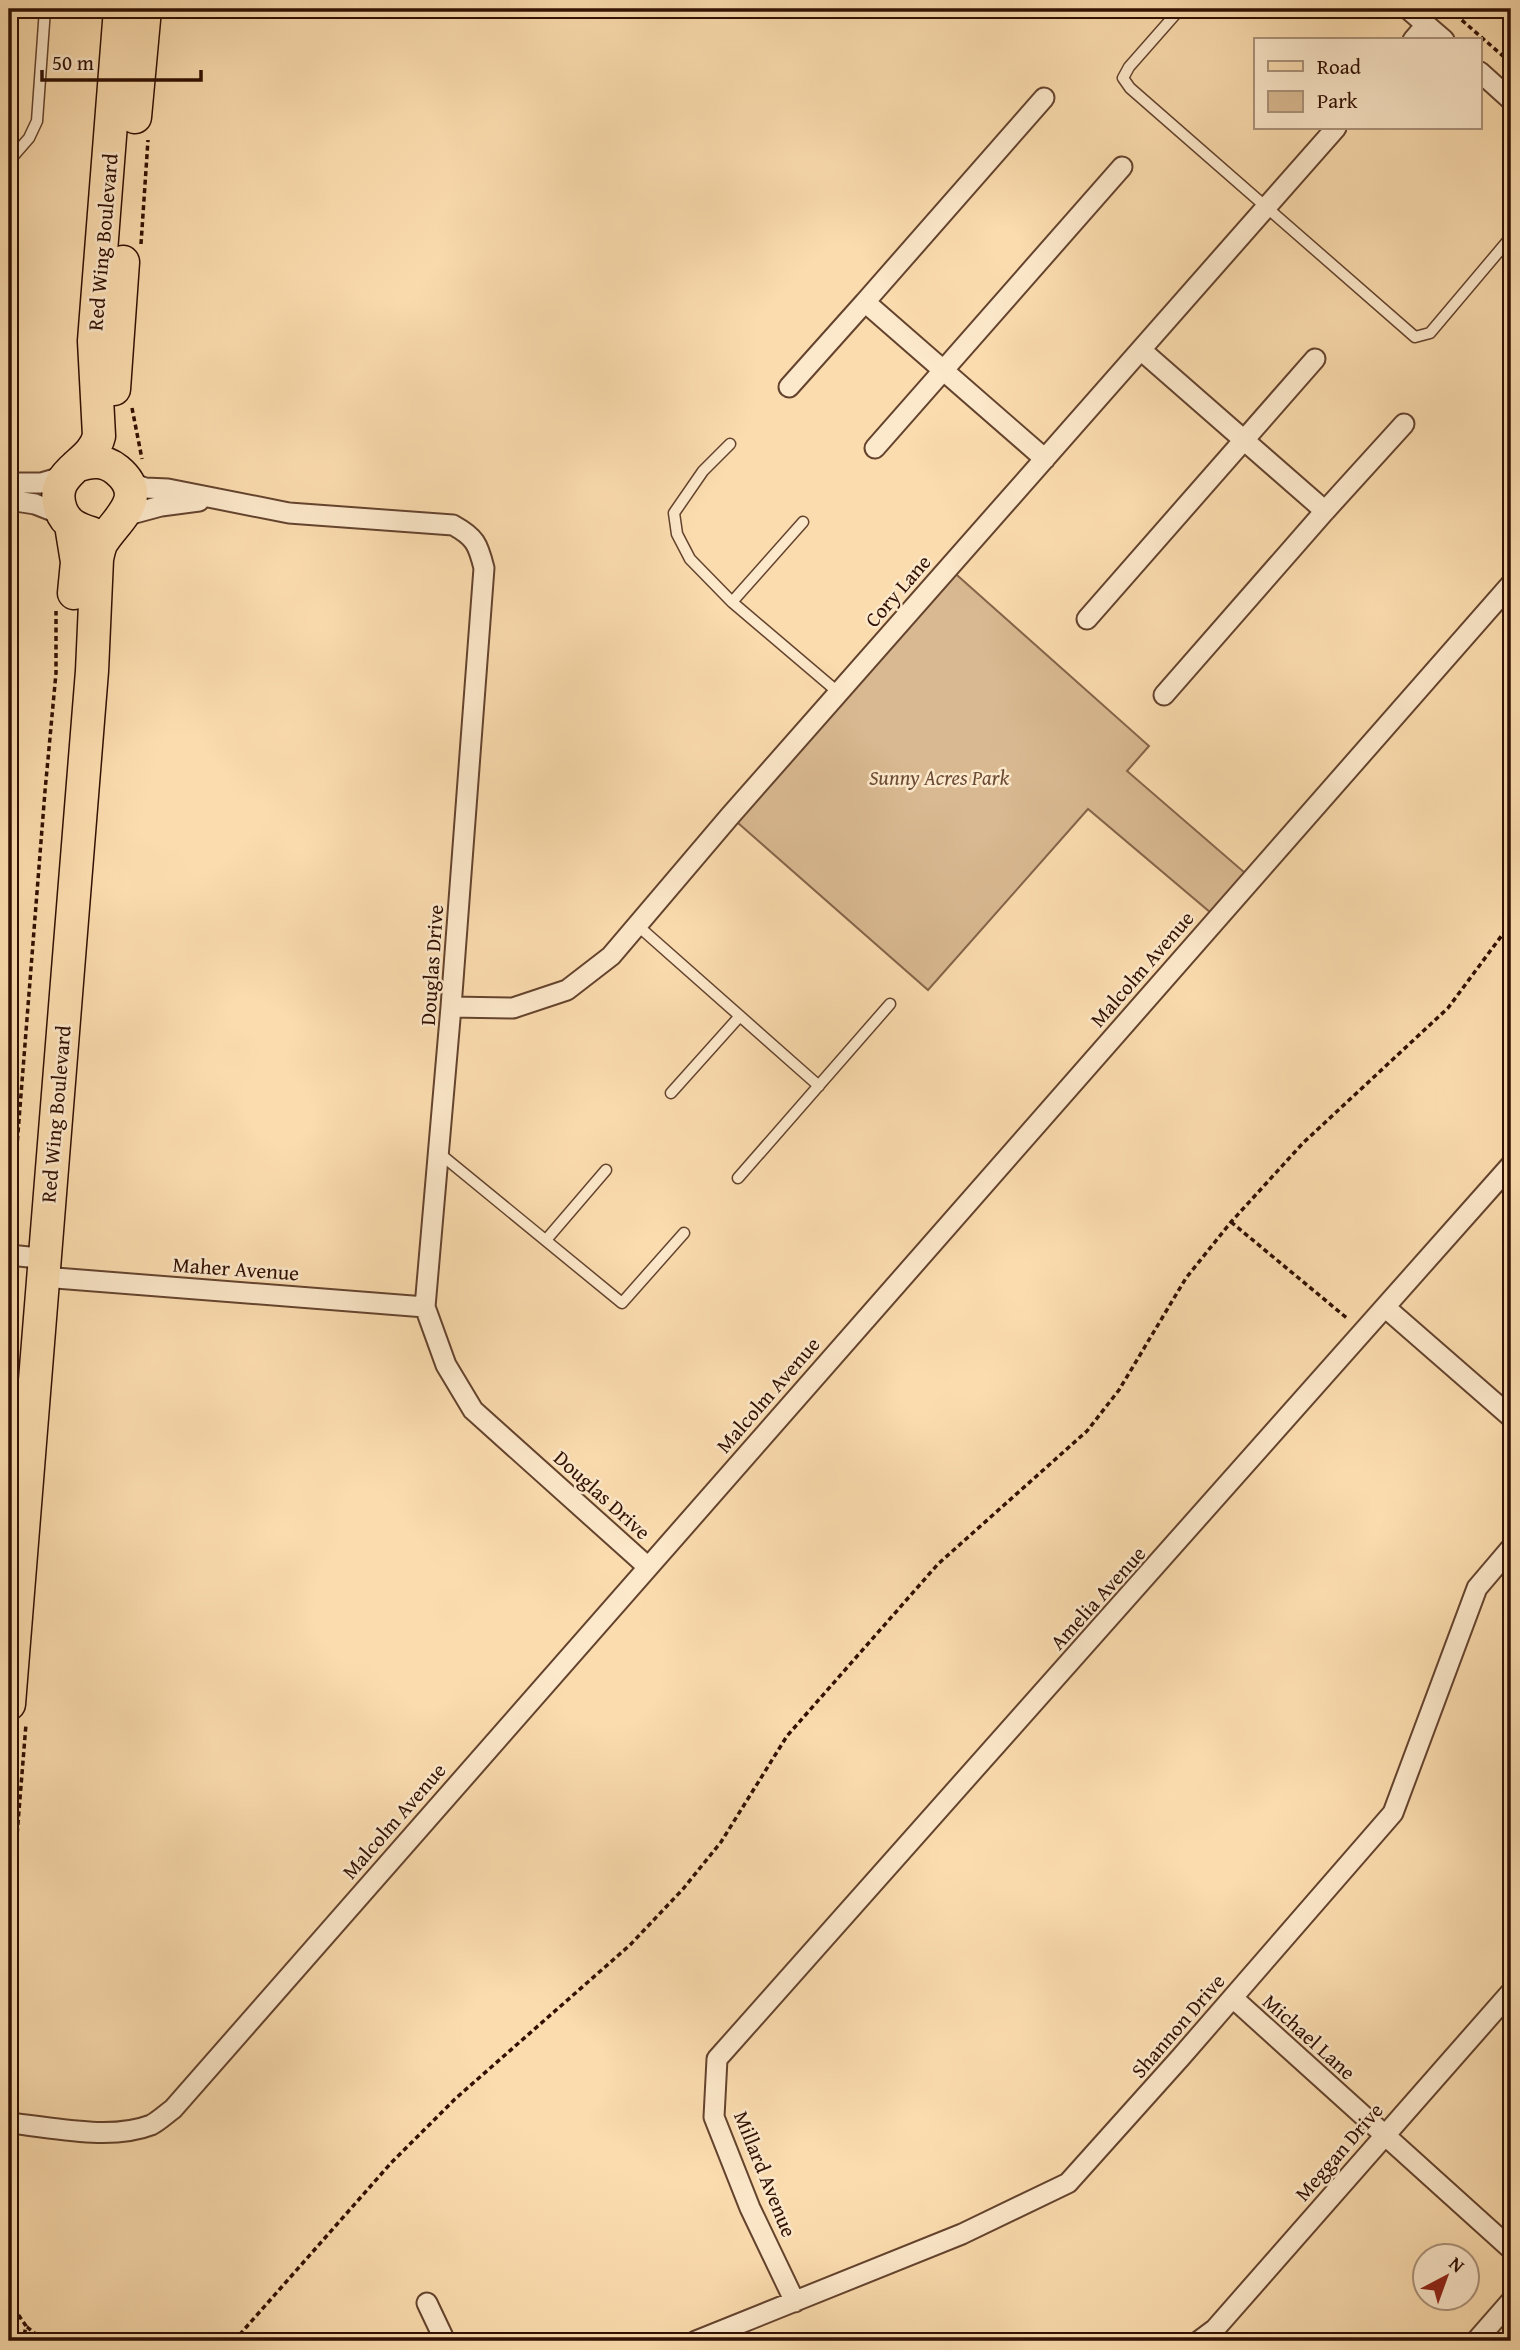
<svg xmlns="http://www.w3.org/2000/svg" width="1520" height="2350" font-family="'Gentium Book Plus',serif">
	<rect width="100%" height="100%" fill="#fbdcae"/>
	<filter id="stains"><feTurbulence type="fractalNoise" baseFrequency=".00286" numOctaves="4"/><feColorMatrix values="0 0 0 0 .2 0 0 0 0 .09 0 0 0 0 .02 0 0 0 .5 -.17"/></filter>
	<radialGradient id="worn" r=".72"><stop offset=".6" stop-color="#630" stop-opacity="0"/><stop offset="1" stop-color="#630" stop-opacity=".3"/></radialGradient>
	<path fill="#d9b991" stroke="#85644a" stroke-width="2" d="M949,568L1149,746L1127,771L1252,879L1217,918L1088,809L928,990L730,816Z"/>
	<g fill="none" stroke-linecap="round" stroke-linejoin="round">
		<g stroke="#64432e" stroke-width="13">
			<path id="lane" d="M1180,9L1129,67L1123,78L1130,88L1415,337L1430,333L1511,237
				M9,161L29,138L37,121L45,9
				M9,255L12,260L9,283
				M730,444L703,471L674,513L677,534L690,559L732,602L839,693
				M732,602L803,522
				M637,925L819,1086
				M671,1093L740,1016
				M439,1153L622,1303L684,1233
				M738,1178L890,1004
				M546,1240L606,1170"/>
		</g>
		<g stroke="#64432e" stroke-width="23">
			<path id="street" d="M1408,9L1444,40
				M1413,40L1426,25
				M1480,72L1511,100
				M1044,98L865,302L1045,459
				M1141,350L1325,511L1404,424
				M789,387L865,302
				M875,448L1122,167
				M126,481L145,488L168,489L289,513L453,525C475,537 478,544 484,568L451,1007L425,1307L446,1365L473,1410L648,1567
				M9,483H41L65,476
				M9,500L35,504L63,515
				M124,516L161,506L199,501
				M1087,619L1315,359
				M1164,695L1325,511
				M451,1007L513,1008L567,990L611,956L730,816L1336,128
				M9,1255L29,1257
				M43,1277L425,1307
				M1386,1308L1511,1417
				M1233,1998L1511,2249
				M9,2123C52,2127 110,2141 151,2125C159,2121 166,2114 173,2109L1511,584
				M795,2302L750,2208L714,2117L717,2059L1511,1165
				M427,2303L445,2341
				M696,2341L962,2234L1068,2183L1181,2057L1393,1813L1477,1588L1511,1548
				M1199,2341L1215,2329L1511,1992
				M1476,2341L1511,2301"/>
		</g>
		<g stroke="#311003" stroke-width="35">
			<path id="primary" d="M135,117L145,9
				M114,389L123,262
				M71,525L77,562L74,593
				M91,533C78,529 66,524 61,510C47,471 92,466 99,436L94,341L120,9
				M9,1704L92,671L97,559C98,554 99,549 101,544C114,521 151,498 117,470C104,459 90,461 76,466"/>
		</g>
		<path stroke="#311003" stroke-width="3.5" stroke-dasharray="5 3.5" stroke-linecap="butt" d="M1449,9L1511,63
			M141,244L148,140
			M132,408L142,459
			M1231,1222L1348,1319
			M10,1234L45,791L56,673V611
			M9,1935L26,1724
			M9,2301L26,2326L23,2341
			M27,2327L44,2341
			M234,2341L391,2163L455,2099L630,1945L683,1889L721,1842L787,1736L938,1564L1087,1431L1119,1390L1186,1278L1231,1222L1303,1143L1448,1008L1511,923"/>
		<use href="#lane" stroke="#fce8ca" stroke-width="10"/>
		<use href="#street" stroke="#fce8ca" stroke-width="19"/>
		<use href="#primary" stroke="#fbdcae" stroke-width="32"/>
	</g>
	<g text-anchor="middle" stroke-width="5" stroke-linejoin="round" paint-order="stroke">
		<g font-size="21" fill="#311003" stroke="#fce8ca">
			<text transform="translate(103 242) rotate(-85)" y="7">Red Wing Boulevard</text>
			<text transform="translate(898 591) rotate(-49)" y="7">Cory Lane</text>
			<text transform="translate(432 965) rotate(-86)" y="7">Douglas Drive</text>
			<text transform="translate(1142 969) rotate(-49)" y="7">Malcolm Avenue</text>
			<text transform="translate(56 1114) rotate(-85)" y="7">Red Wing Boulevard</text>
			<text transform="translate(236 1269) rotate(4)" y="7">Maher Avenue</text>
			<text transform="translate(768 1395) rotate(-49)" y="7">Malcolm Avenue</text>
			<text transform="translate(602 1495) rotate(42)" y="7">Douglas Drive</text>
			<text transform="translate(1098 1598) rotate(-48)" y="7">Amelia Avenue</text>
			<text transform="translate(394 1821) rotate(-49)" y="7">Malcolm Avenue</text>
			<text transform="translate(1178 2026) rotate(-49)" y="7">Shannon Drive</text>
			<text transform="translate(1309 2037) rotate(42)" y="7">Michael Lane</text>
			<text transform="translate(1339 2152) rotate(-49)" y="7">Meggan Drive</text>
			<text transform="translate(765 2174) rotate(68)" y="7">Millard Avenue</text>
		</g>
		<g font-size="21" font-style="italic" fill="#6c4b35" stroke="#fce8ca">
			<text x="939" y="785">Sunny Acres Park</text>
		</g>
	</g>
	<rect width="1520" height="2350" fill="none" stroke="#fbdcae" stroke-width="35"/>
	<rect x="10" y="10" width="1499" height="2329" fill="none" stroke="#311003" stroke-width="3.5"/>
	<rect x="18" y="18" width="1485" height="2315" fill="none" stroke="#311003" stroke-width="2"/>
	<rect x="1254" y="38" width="228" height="91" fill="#fce8ca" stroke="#ab927a" stroke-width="2"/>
	<rect x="1268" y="61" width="35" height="10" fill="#fbdcae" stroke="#ab927a" stroke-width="2"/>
	<text x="1317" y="74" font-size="21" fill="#311003">Road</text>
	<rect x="1268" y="91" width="35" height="21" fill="#d9b991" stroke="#ab927a" stroke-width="2"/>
	<text x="1317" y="108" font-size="21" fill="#311003">Park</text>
	<g transform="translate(1446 2277) rotate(41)"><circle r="33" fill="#fce8ca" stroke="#ab927a" stroke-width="2"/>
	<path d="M0-5L12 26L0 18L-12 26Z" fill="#8f2418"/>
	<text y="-10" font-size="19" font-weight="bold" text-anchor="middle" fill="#311003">N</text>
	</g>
	<path d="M42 70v10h159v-10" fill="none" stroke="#311003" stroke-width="3.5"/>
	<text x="52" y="70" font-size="21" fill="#311003" stroke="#fce8ca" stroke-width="5" paint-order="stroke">50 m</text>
	<rect width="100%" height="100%" filter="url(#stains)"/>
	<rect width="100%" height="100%" fill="url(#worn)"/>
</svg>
